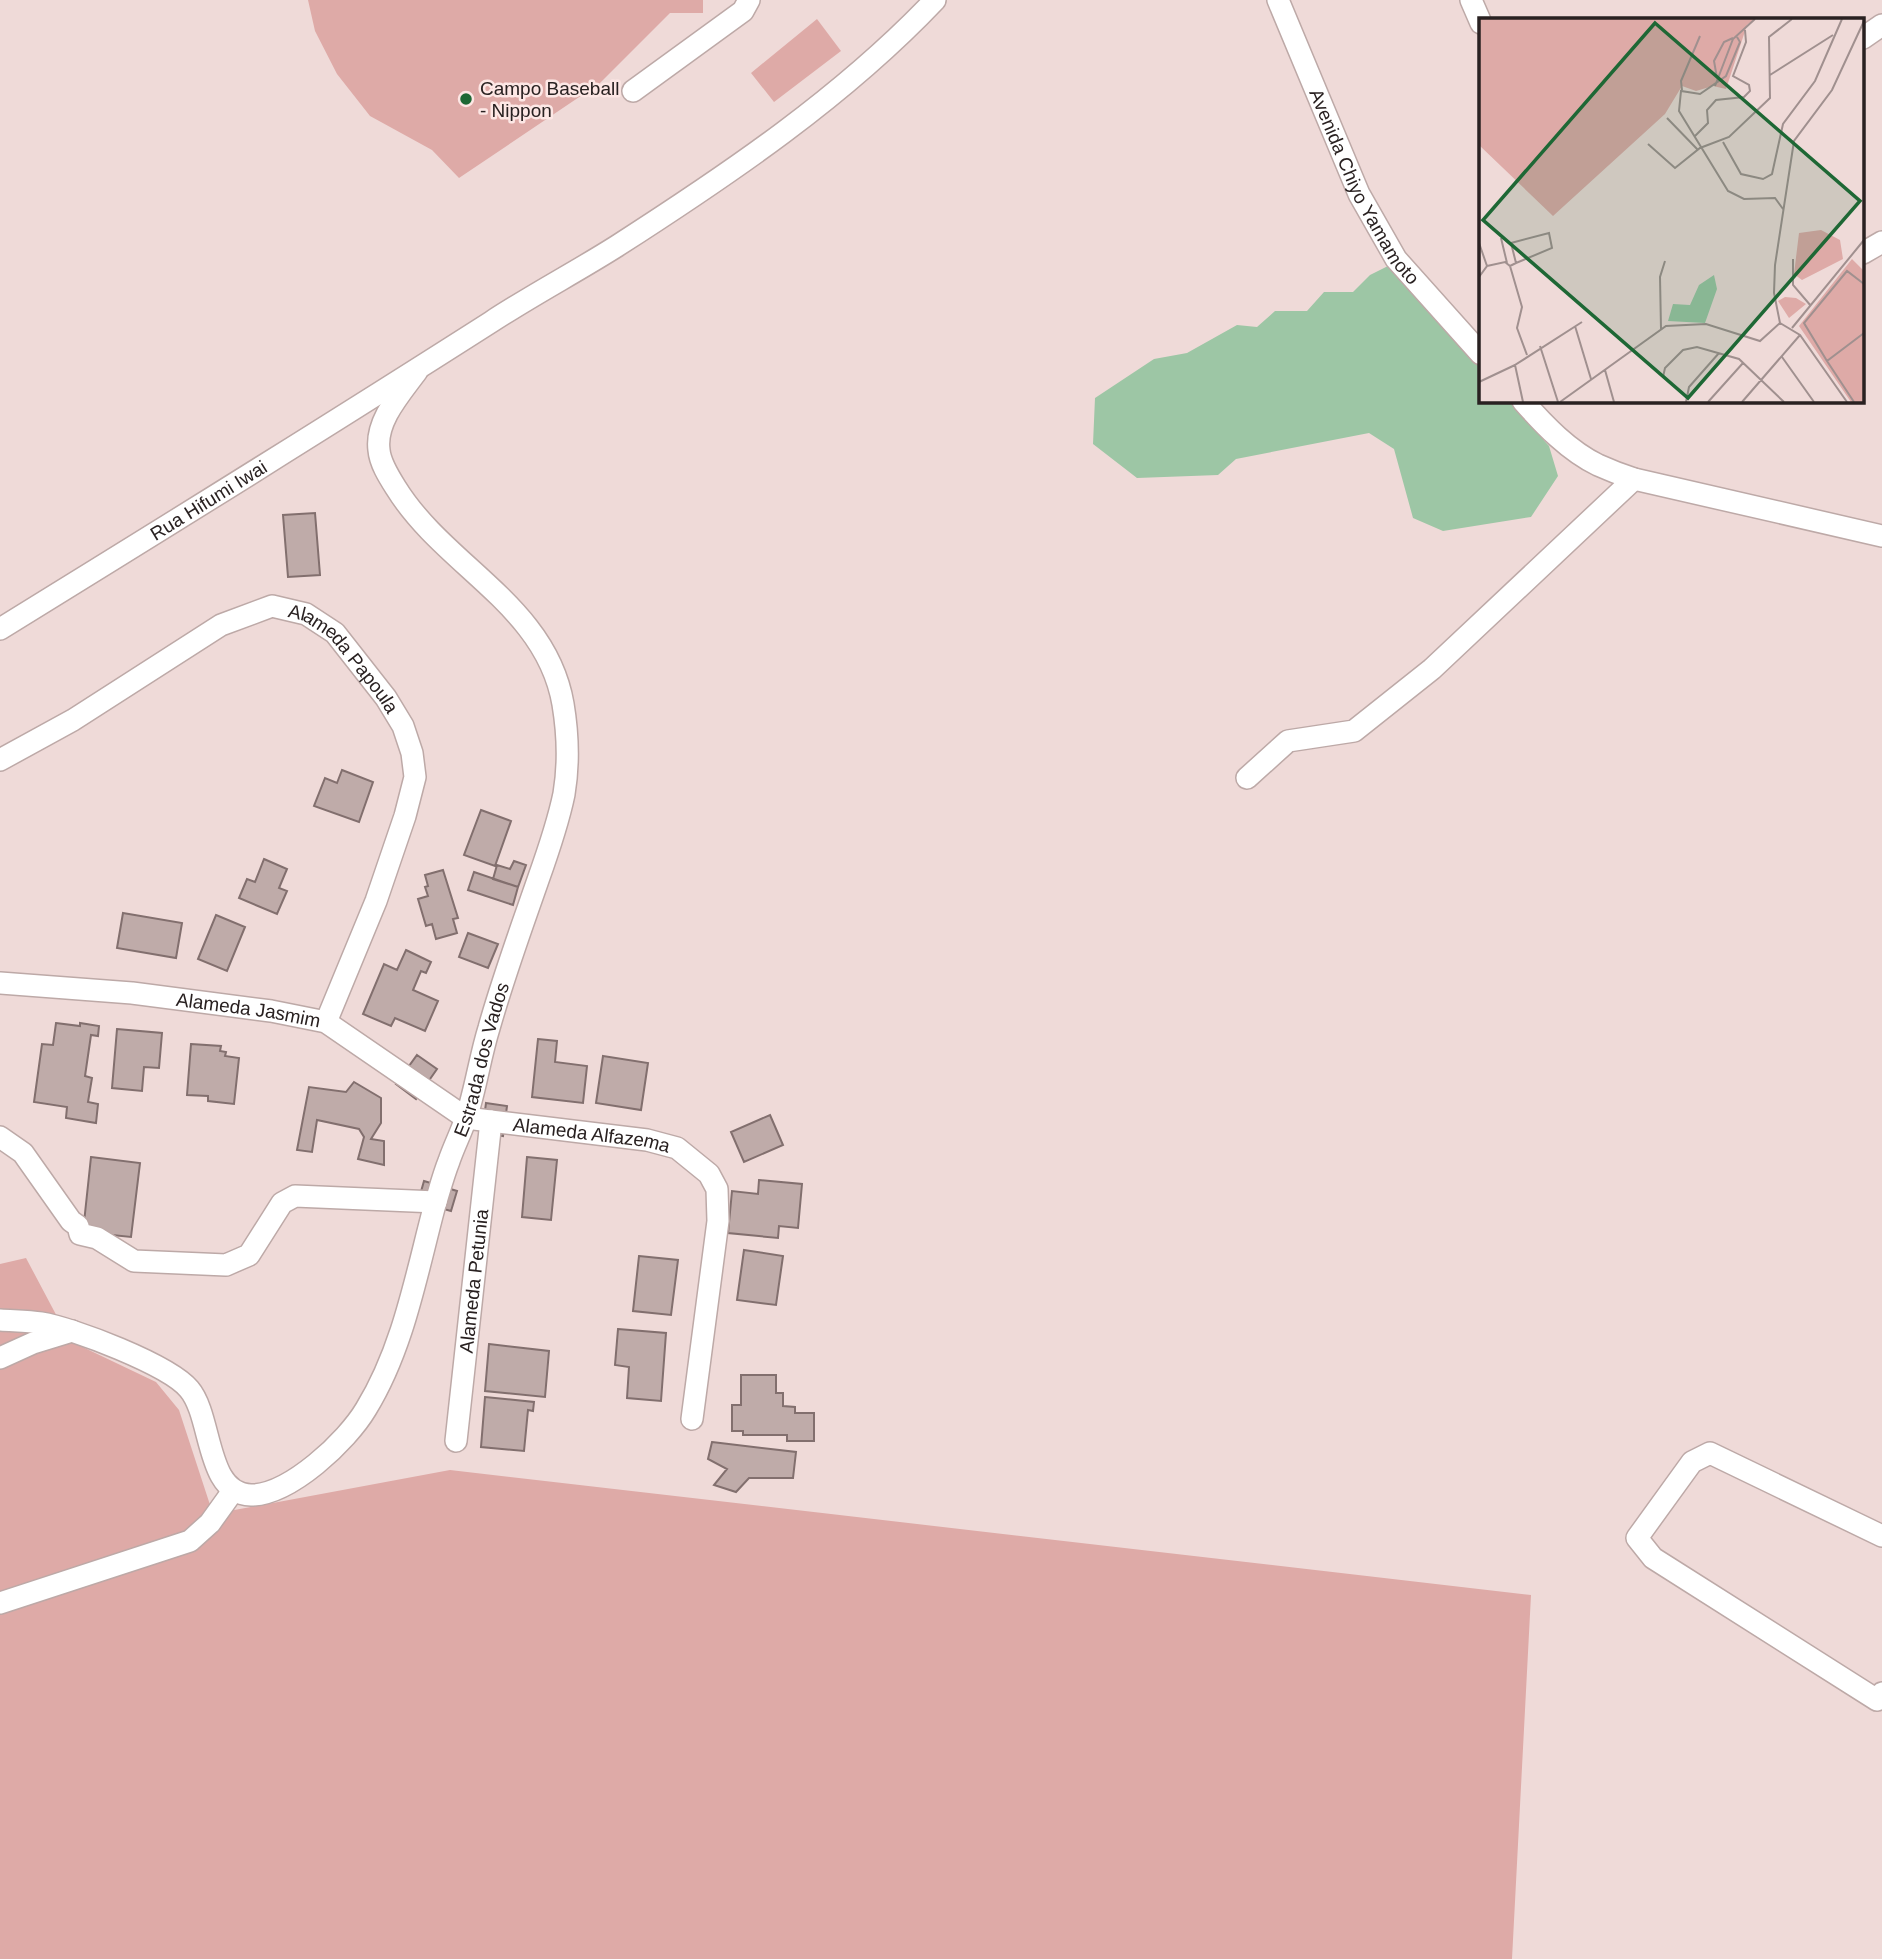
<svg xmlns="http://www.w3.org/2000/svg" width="1882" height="1959" font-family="Helvetica,sans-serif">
	<rect width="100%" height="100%" fill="#efdad8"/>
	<path fill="#deaaa7" d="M308,0H703V13H670L600,83L459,178L432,150L370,116L337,74L315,31Z
		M817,19L841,51L774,102L751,73Z
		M26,1258L70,1341L156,1382L179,1410L213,1514L450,1470L1531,1595L1512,1959H0V1264Z"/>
	<path fill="#9dc6a5" d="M1390,265L1481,369V401H1509L1549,446L1558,476L1531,517L1443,531L1413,518L1394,449L1369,433L1236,459L1218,475L1137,478L1093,444L1095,398L1154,359L1187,353L1237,325L1257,327L1275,311H1307L1324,292H1353L1370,275Z"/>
	<path fill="#bfaba9" stroke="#826f6e" stroke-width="2" d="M315,513L320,575L288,577L283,515Z
		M342,770L373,782L359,822L314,806L325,778L337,783Z
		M481,810L511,821L495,866L464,855Z
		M264,859L287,869L279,888L287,891L277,914L239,898L247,879L255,882Z
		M514,861L526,865L518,887L493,879L497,865L510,869Z
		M443,870L458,918L453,919L457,933L436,939L432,924L426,926L418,899L428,896L425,887L428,886L425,875Z
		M474,872L518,887L513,905L468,890Z
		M123,913L182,923L176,958L117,948Z
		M216,915L245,927L227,971L198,959Z
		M468,933L498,944L488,968L459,957Z
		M406,950L431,962L426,973L421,971L413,990L438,1001L425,1031L395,1018L391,1026L363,1014L384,964L397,970Z
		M56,1023L80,1026V1023L99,1026L98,1036L91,1035L85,1076L92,1078L88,1102L98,1104L96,1123L66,1118L67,1107L34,1102L42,1044L53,1045Z
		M117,1029L162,1033L159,1068L144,1067L142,1091L112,1088Z
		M538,1039L557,1041L555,1062L587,1066L583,1103L532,1097Z
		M191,1044L221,1046L220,1051L226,1052L225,1056L239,1058L234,1104L208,1101V1096L187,1095Z
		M417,1055L437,1069L416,1099L396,1084Z
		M603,1056L648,1063L641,1110L596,1103Z
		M354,1082L381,1098V1123L371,1139L384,1141V1165L358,1159L364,1137L359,1129L317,1120L312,1152L297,1150L309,1087L346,1092Z
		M486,1103L507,1106L503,1136L482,1133Z
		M770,1115L783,1145L744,1162L731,1132Z
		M91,1157L140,1163L131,1237L83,1232Z
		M527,1157L557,1160L551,1220L522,1217Z
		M759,1180L802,1184L798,1228L779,1226L778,1238L728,1233L732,1191L758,1194Z
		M424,1181L457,1191L451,1211L418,1202Z
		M744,1250L783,1256L776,1305L737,1300Z
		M639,1256L678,1260L671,1315L633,1311Z
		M618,1329L666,1333L661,1401L627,1398L629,1367L615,1365Z
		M489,1344L549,1351L545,1397L485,1391Z
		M741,1375H776V1393H783V1406L795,1407V1413H814V1441H787V1435H743V1431H732V1405H741Z
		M485,1397L534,1402L533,1411L528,1410L524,1451L481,1447Z
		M712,1442L796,1452L793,1478H749L736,1492L714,1485L727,1469L708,1459Z"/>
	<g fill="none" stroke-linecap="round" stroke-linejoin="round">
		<g stroke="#bda9a7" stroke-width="24">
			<g id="minor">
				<path id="s1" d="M1278,0L1359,194L1396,259L1481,354"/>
				<path d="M1471,0L1481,23"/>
				<path d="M1863,38L1882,25"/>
				<path d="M633,91L743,11L749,0"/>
				<path d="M1863,253L1882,242"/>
				<path d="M1523,401C1544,425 1569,451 1598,465C1609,470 1622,475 1634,479L1882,536"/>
				<path id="s2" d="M0,629C164,528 328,426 491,322C532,295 576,272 617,246C729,174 843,97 935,0"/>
				<path id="s3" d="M0,760L73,720L221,625L272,606L306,614L335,633L386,698L403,726L412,753L415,777L405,816L376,901L326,1022"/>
				<path d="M1247,778L1288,741L1354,731L1432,669L1634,479"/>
				<path id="s4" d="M0,983L132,993L271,1011L326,1022L466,1118L647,1140L677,1148L709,1174L717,1189L718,1221L692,1419"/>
				<path d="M0,1137L23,1153L71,1221L78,1226L80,1234L97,1238L134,1261L226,1265L249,1255L282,1203L295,1196L436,1202"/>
				<path id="s5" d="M0,1320C13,1321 28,1321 41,1323C73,1328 169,1365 189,1389C213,1417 205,1494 251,1495C290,1495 347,1441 366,1409C403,1349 416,1276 434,1208C439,1192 443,1176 449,1161C454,1146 462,1131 467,1115C476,1087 480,1057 489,1028C503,978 521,929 538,880C548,852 558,823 564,794C569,764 568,734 563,704C546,605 445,567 396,488C389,477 380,463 379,450C375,421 401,393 417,371"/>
				<path d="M0,1358L33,1343L72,1331"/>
				<path id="s6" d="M456,1441L491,1121"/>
				<path d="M1882,1536L1710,1453L1692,1462L1637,1538L1653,1558L1877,1700L1882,1693"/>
				<path d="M0,1603L190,1541L210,1523L233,1491"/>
			</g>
		</g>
		<use href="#minor" stroke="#fff" stroke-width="21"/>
	</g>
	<circle fill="#1e6835" stroke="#fde7e5" stroke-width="2.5" cx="466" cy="99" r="7"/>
	<g text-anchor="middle" stroke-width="5" stroke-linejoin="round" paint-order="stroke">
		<g font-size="19" fill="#292121" stroke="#fde7e5" text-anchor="start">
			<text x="480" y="95">Campo Baseball<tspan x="480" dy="22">- Nippon</tspan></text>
		</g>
		<g font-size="19" fill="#292121" stroke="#fde7e5">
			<text dy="7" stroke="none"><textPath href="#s1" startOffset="206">Avenida Chiyo Yamamoto</textPath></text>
			<text dy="7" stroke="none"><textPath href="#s2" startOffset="245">Rua Hifumi Iwai</textPath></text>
			<text dy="7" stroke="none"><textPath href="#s3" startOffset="406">Alameda Papoula</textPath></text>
			<text dy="7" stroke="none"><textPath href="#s4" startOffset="250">Alameda Jasmim</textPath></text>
			<text dy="7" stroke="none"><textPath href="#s5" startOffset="852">Estrada dos Vados</textPath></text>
			<text dy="7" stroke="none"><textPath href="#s4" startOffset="625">Alameda Alfazema</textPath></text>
			<text dy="7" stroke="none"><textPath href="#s6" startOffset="161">Alameda Petunia</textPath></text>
		</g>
	</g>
	<g transform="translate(1479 18)">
		<rect width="385" height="385" fill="#efdad8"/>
		<path d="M0,1H276L268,7L247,71L234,68L217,73L203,68L186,96L74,198L0,127ZM342,212L361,222L364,241L323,262L315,256L320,215ZM373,241L385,253V384H372L320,308ZM306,279L317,280L327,286L310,300L299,283Z" fill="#deaaa7"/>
		<path d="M235,257L238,271L226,305L189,303L194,286L211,287L220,267Z" fill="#9dc6a5"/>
		<path fill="none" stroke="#a0908f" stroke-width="2" d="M258,19L261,24L247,58L221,76L202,73L200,93L249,173L265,181L296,180L304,191M291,57L354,17M238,60L235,43L245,24L254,20M236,68L254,21L276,1M203,72L202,63L221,18M188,100L219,132M215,119L229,105L228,92L237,82L265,79L271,73L270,67L254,58L267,24L266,12M244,124L262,156L284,161L293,156L304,106L336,63L363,1M169,126L196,150L221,130L250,119L291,80L290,19L313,1M22,220L28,245M0,225L8,248L0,259M314,241V267L332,288M8,248L26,244L31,248L37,245L73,230L70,215L32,225L37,245M31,248L43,289L38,310L48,337M301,305L295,275L296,247L315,123L353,72L385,3M301,305L321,317L368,384M96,308L112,361M313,310L385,222M182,311L181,259L186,243M61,328L79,384M303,339L335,384M348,343L325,305L368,253L385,266M126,352L135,384M184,359L186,350L204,332L218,329L260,341L305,384M0,364L36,347M44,384L36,347L103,304M81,384L187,308L227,306L281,323L301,305M207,384L210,369L240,335M229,384L264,345M263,384L321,317M375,384L348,343L385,315"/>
		<path fill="#1e6835" fill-opacity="0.15" stroke="#1e6835" stroke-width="3.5" d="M176,5L381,183L209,380L4,202Z"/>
		<rect width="385" height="385" fill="none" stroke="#292121" stroke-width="3.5"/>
	</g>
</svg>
